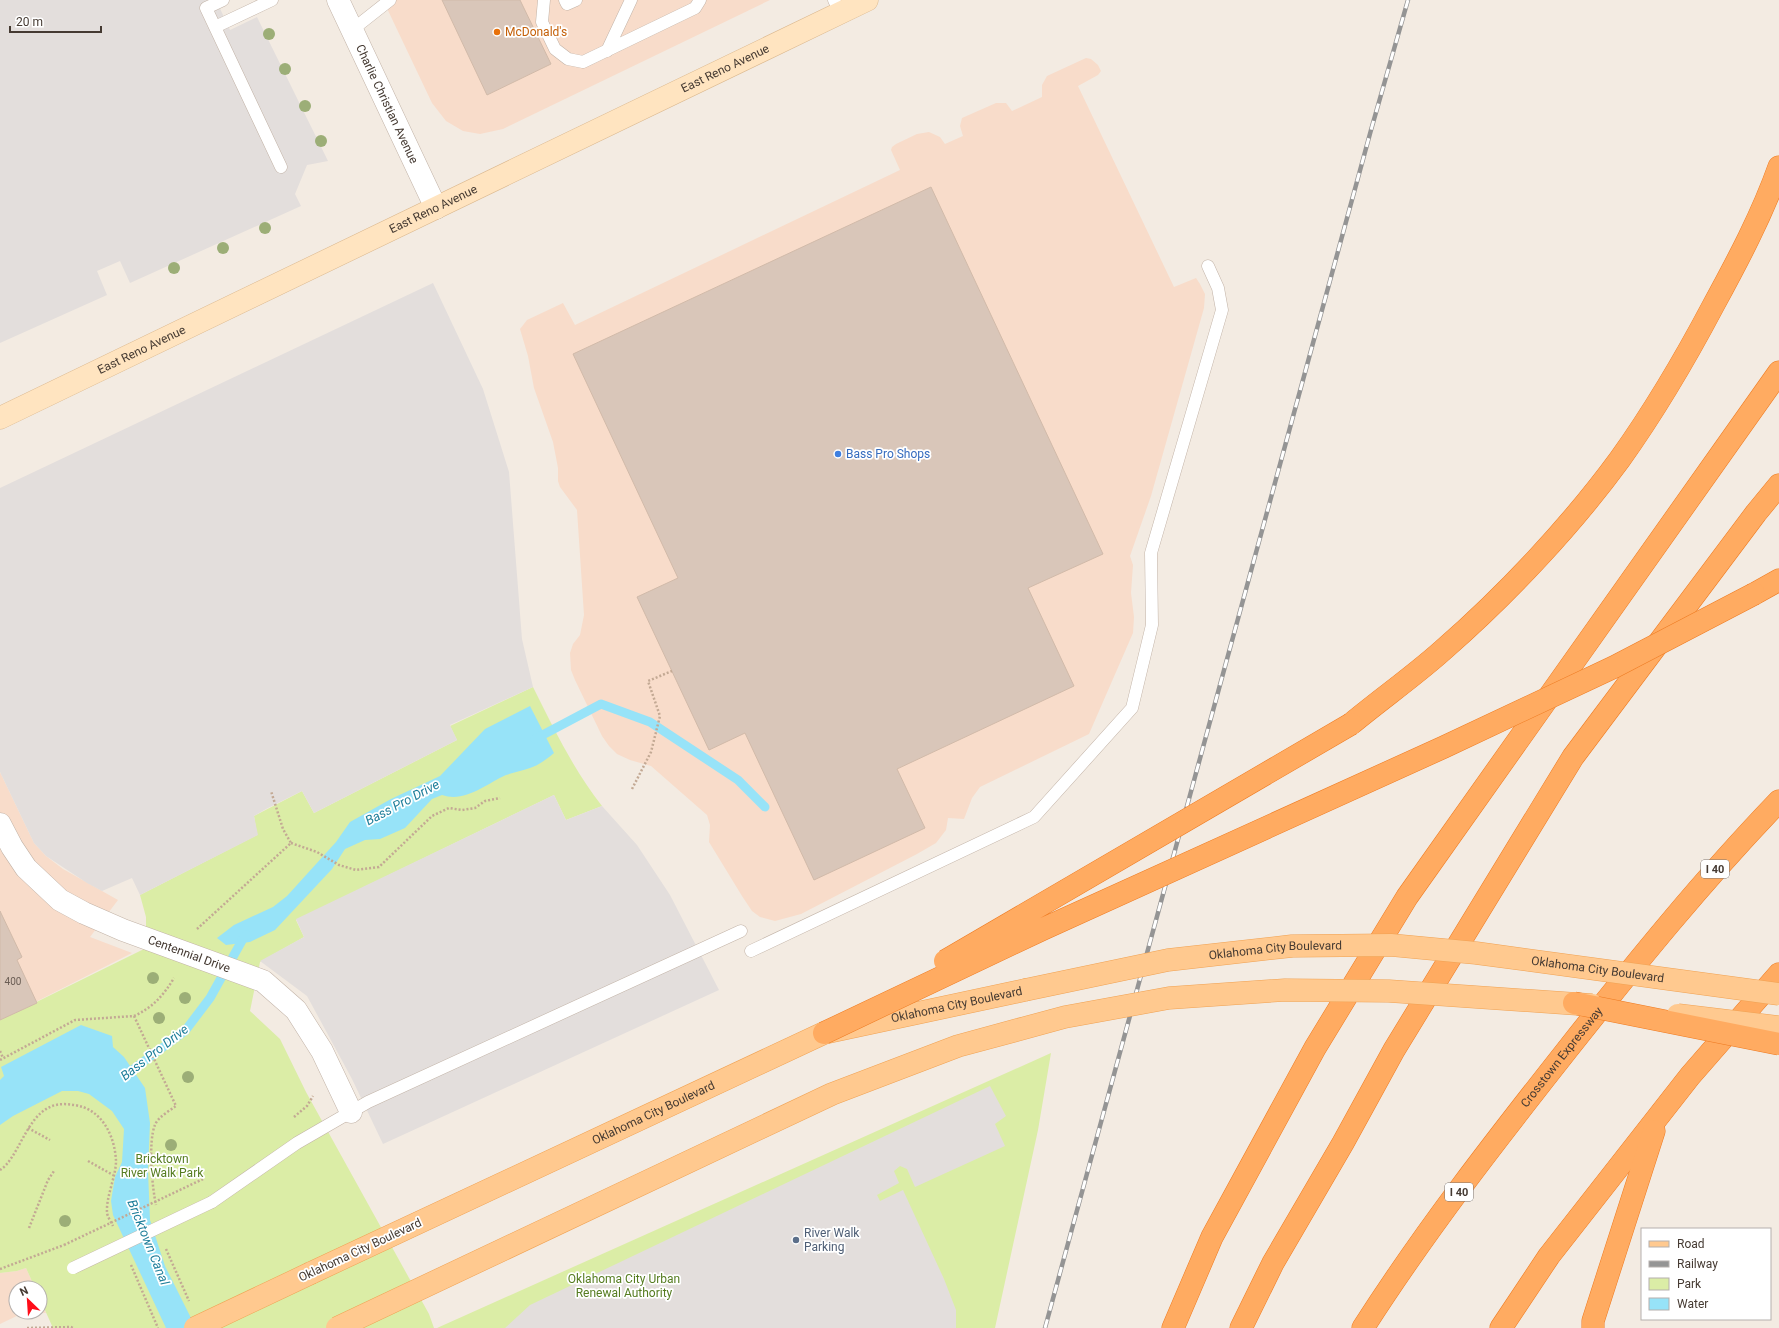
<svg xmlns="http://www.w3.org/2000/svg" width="1779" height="1328" font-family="Roboto,sans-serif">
	<rect width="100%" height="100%" fill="#f3ebe2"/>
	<path fill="#f8dcca" d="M383,0H770L503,129L480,134L463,131L446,121L432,103Z
		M1086,58L1091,59L1098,65L1101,71L1098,75L1078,86L1174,287L1196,278L1200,284L1205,294L1204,308L1151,496L1130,556L1133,565L1131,593L1134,617L1133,633L1089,734L980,787L972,798L964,819L948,818L946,830L936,843L917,854L801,914L775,921L760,917L752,911L742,896L709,842L710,825L707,815L651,766L630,760L617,754L609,746L602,736L575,680L571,670L570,653L573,644L580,635L584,615L577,510L560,487L558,481V468L553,442L534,388L528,356L520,329L527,320L563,303L575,325L900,170L891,150L892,147L896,144L917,134L929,132L940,137L945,144L963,136L960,126L962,118L996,103H1006L1012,111L1042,97V85L1047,76Z
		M0,772L34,843L46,856L63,869L118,900L90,937L132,953L0,1020Z
		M26,1268L35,1288H16V1312H40V1299L46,1313H23L0,1324V1273L17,1271Z"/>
	<path fill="#dbeda6" d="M533,687C554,729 573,769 602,806L566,820L554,795L296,920L304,937L260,962L250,1011L280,1039L306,1092L429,1314L434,1328H53L40,1299V1288H35L26,1268L17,1271L0,1273V1020L146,948V917L140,895L257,835L254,816L302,791L314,813L457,740L450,726Z
		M1051,1053L1038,1130L995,1328H437Z"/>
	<path fill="#e3dedc" d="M0,0H216L230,30L257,17L328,161L307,165L295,194L301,206L130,283L120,261L97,271L107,295L0,343Z
		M433,283L483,389L509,472L522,639L533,687L450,725L457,740L314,813L302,791L266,809L254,816L258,835L140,895L132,878L102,891L87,883L46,856L34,843L0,772V488Z
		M554,795L566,820L602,806L637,845L670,895L719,990L383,1144L352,1079L307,996L260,961L304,937L296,919Z
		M990,1086L1006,1116L995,1124L1005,1146L915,1187L907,1169L900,1166L894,1171L899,1183L877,1195L880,1201L903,1190L944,1279L956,1310V1328H505L530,1305Z"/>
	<path fill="#97e3f8" d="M530,706L554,753C547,759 539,765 530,768C522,771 514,772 506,775C486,784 465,803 442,795L432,799L405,828L380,839L365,840L345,849L332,869L275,930L250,942L226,945L217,938L234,925L273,907L287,896L336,842L350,822L391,799L440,776L485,729Z
		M81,1025L112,1036L113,1047L124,1057L145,1088L150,1123L148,1171L150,1220L165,1266L196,1328H166L113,1215L111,1201L115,1177L122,1162L124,1129L112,1111L89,1094L78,1091H62L13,1116L0,1125V1080L4,1076L1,1067Z"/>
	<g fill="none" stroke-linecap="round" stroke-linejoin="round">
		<path stroke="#97e3f8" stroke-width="9" d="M535,739L601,704L650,722L738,780L765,807
			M124,1076L185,1031L210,998L244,937L247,935"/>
	</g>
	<path fill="#d9c6b9" stroke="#d1baa9" d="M442,0H520L551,64L487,95Z
		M931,187L1103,554L1028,588L1074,686L897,769L925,828L814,880L745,733L709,750L637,597L678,578L573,354Z
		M0,911L22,957L17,960L37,1003L0,1020Z"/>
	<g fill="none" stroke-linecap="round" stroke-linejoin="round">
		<g stroke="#c2b3a7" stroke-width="13">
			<path id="service" d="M223,0L206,8L281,167
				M544,0L542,22L555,49L568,59L583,62L695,8L700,0
				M565,0L567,4L576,0
				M834,0L840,13
				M215,27L272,0
				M352,30L390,0
				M607,51L631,0
				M751,951L1034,817L1132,708L1152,625L1151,553L1222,310L1218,288L1208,266
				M212,1202L297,1143L368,1102L741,931"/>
		</g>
		<g stroke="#c2b3a7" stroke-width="23">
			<g id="minor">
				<path id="s1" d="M0,824L12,847L26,868L60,900L84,913L123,930L263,981L296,1010L322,1051L351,1112"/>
			</g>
		</g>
		<g stroke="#c2b3a7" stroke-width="23">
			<g id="tertiary">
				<path id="s2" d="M338,0L436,208"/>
			</g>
		</g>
		<g stroke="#dbb88e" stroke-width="23">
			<g id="secondary">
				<path id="s3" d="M0,418L867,0"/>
			</g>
		</g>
		<g stroke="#f0a253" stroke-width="23">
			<g id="primary">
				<path id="s4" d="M311,1273L824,1033L1025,990"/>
			</g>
		</g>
		<g stroke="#ee7b22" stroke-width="23">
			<g id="motorway">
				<path d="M1754,594L1779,580"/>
				<path d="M1351,724C1381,699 1414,676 1443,650C1506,595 1571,526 1620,459C1655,410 1685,359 1713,306C1737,262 1762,215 1779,167"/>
				<path d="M1173,1328L1212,1237L1315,1048L1407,897L1779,372"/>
				<path d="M1241,1328L1273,1263L1343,1143L1394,1050L1573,757L1756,513L1779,485"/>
				<path id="s5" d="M1363,1328C1425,1231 1496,1140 1567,1050C1635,964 1703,880 1779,801"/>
				<path d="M1501,1328L1549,1256L1690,1076L1779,974"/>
				<path d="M1593,1328V1321L1654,1131"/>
			</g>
		</g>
		<path stroke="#c3a994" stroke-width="2.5" stroke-dasharray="2 2" stroke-linecap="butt" d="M632,789L651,752L660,716L648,681L672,671
			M291,843L317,852L339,865L356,870L379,867L432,816L449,808L462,810L475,808L485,801L500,798
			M197,929L291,843L283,829L271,791
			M134,1016L176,1106C169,1111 158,1117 155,1125C148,1141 152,1187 156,1205
			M0,1051L3,1058
			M0,1060L75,1020L134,1016C152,1008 164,995 174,978
			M294,1117L307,1106L313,1096
			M28,1128L50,1140
			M88,1161L113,1175
			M0,1170C17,1160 26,1119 48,1108C58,1102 73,1104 83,1107C105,1115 115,1139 116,1161C116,1176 106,1197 107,1212C107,1216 111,1222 113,1226
			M29,1228L48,1180L54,1171
			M166,1249L189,1301
			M131,1265L158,1328
			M0,1269L64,1245
			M27,1328L71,1327L73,1328"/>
		<use href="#service" stroke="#fff" stroke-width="12"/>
		<use href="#minor" stroke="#fff" stroke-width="22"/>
		<use href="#tertiary" stroke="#fff" stroke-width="22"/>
		<use href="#secondary" stroke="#ffe4c0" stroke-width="22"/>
		<use href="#primary" stroke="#ffc98f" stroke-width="22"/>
		<use href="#motorway" stroke="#ffab61" stroke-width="22"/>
		<g stroke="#949494" stroke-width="4.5">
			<path id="rail" d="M1045,1328L1371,130L1408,0"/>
		</g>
		<use href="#rail" stroke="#fff" stroke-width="3" stroke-dasharray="9" stroke-linecap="butt"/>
		<g stroke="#c2b3a7" stroke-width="13" stroke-linecap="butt">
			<path id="service-bridge" d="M73,1268L212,1202"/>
		</g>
		<g stroke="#f0a253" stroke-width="23" stroke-linecap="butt">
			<g id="primary-bridge">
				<path id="s6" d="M1025,990L1168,960L1292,946L1391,945L1476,953L1779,994"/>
				<path d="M1678,1015L1779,1027"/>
				<path d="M195,1328L311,1273"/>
				<path d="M337,1328L832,1094L958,1046L1065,1017L1169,998L1285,990L1389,991L1592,1005"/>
			</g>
		</g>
		<g stroke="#ee7b22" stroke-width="23" stroke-linecap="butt">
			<path id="motorway-bridge" d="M945,961L1351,724
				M1574,1003L1779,1044
				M824,1033L1043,929L1444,747L1614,667L1754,594"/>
		</g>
		<path stroke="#c3a994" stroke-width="2.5" stroke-dasharray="2 2" stroke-linecap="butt" d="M64,1245L203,1179"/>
		<use href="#service-bridge" stroke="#fff" stroke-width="12"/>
		<use href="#primary-bridge" stroke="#ffc98f" stroke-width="22"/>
		<use href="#motorway-bridge" stroke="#ffab61" stroke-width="22"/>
	</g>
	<g fill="#9cae77">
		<circle cx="269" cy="34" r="6"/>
		<circle cx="285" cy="69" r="6"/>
		<circle cx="305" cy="106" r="6"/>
		<circle cx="321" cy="141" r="6"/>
		<circle cx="265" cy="228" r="6"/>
		<circle cx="223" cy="248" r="6"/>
		<circle cx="174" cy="268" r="6"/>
		<circle cx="153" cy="978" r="6"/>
		<circle cx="185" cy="998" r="6"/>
		<circle cx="159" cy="1018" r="6"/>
		<circle cx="188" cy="1077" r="6"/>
		<circle cx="171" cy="1145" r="6"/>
		<circle cx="65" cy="1221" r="6"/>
	</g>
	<circle fill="#e8710a" stroke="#fff" stroke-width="1.5" cx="497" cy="32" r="4"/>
	<circle fill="#3f7fe0" stroke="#fff" stroke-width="1.5" cx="838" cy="454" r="4"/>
	<circle fill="#5c6f8a" stroke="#fff" stroke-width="1.5" cx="796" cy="1240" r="4"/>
	<g text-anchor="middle" stroke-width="3.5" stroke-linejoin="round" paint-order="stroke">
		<g font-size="10" fill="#6a5d54">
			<text x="13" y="985">400</text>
		</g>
		<g fill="#fff" stroke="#7d7570" stroke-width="1">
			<rect x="1701" y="860" width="28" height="18" rx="3"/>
			<rect x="1445" y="1183" width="28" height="18" rx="3"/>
		</g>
		<g font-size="11" font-weight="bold" fill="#453a32">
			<text x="1715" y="873">I 40</text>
			<text x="1459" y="1196">I 40</text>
		</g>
		<g font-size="12" fill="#c56008" stroke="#fff" text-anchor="start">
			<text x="505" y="36">McDonald's</text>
		</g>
		<g font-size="12" fill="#453a32" stroke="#fff">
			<text dy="4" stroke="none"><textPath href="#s3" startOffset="805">East Reno Avenue</textPath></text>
			<text dy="4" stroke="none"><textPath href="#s2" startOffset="115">Charlie Christian Avenue</textPath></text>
			<text dy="4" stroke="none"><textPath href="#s3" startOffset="481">East Reno Avenue</textPath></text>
			<text dy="4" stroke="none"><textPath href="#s3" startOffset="157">East Reno Avenue</textPath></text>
			<text dy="4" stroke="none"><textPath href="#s6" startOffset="254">Oklahoma City Boulevard</textPath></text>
			<text dy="4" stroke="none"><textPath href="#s1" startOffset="238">Centennial Drive</textPath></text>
			<text dy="4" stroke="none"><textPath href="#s6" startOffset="578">Oklahoma City Boulevard</textPath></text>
			<text dy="4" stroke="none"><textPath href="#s4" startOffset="702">Oklahoma City Boulevard</textPath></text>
			<text dy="4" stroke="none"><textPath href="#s5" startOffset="336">Crosstown Expressway</textPath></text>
			<text dy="4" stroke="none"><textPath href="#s4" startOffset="378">Oklahoma City Boulevard</textPath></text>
			<text transform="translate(360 1250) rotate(-25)" y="4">Oklahoma City Boulevard</text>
		</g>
		<g font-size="12" fill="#366cbe" stroke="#fff" text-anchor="start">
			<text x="846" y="458">Bass Pro Shops</text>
		</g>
		<g font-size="12" fill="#557c20" stroke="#fff">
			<text x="162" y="1163">Bricktown<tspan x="162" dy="14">River Walk Park</tspan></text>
			<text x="624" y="1283">Oklahoma City Urban<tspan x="624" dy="14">Renewal Authority</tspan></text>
		</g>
		<g font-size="12" fill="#4e5e75" stroke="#fff" text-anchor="start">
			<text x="804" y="1237">River Walk<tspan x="804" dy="14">Parking</tspan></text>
		</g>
		<g font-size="13" font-style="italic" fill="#1e7e9a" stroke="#fff">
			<text transform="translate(402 802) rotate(-28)" y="5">Bass Pro Drive</text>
			<text transform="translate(154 1052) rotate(-38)" y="5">Bass Pro Drive</text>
			<text transform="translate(149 1242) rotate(68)" y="5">Bricktown Canal</text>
		</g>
	</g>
	<rect x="1641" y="1228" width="130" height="92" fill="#ffffff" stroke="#b5b0ad"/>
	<rect x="1649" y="1241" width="20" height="6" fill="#ffc98f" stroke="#b5b0ad"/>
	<text x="1677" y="1248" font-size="12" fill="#453a32">Road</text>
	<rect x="1649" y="1261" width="20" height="6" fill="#949494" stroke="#b5b0ad"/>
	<text x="1677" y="1268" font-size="12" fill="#453a32">Railway</text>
	<rect x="1649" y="1278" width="20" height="12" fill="#dbeda6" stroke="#b5b0ad"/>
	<text x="1677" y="1288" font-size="12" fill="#453a32">Park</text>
	<rect x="1649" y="1298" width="20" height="12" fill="#97e3f8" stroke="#b5b0ad"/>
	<text x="1677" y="1308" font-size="12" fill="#453a32">Water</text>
	<g transform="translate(28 1300) rotate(335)"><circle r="19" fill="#ffffff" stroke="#b5b0ad"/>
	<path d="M0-3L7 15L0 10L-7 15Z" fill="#ff0d19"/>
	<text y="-6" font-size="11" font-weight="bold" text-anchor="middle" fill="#453a32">N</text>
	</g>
	<path d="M10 26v6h91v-6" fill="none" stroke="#453a32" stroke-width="2"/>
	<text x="16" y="26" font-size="12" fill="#453a32" stroke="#ffffff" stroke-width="3" paint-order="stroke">20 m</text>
</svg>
